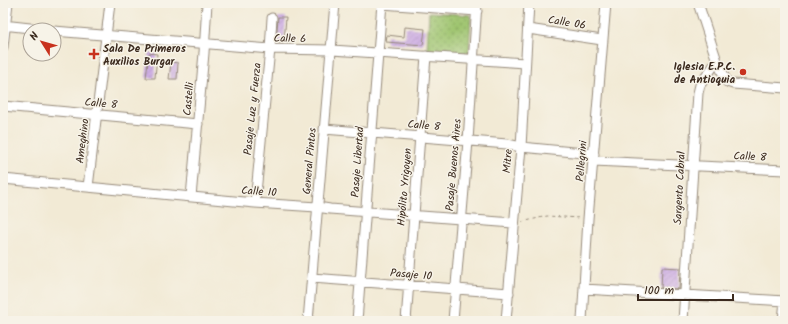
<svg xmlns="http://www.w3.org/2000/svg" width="788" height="324" font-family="Kalam,sans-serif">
	<defs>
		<pattern id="park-dots" width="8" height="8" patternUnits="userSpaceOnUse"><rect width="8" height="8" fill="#9fc56f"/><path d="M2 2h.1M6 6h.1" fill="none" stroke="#83a05b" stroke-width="1.8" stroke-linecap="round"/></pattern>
		<pattern id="building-hatch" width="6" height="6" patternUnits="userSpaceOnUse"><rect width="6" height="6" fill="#cba9e4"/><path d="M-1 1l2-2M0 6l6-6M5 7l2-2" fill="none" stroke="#a68ab8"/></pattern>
	</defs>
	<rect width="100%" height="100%" fill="#f7f3e8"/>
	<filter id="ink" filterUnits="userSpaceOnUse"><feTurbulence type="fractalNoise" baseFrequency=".025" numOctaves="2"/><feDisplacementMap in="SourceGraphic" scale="8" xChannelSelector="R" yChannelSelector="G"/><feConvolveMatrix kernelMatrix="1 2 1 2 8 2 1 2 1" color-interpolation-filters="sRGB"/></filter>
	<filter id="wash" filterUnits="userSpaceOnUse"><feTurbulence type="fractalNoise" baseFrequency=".012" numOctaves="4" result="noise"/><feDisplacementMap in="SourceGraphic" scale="16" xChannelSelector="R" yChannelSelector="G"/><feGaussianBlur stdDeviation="0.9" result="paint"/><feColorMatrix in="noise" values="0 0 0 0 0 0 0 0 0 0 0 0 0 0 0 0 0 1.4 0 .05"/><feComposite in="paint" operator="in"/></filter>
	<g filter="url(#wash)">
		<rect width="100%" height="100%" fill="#f2ead5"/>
		<path fill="url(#park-dots)" stroke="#6d7846" d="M429,12L471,15L469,53L427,50Z"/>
		<g id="blocks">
			<path fill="url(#building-hatch)" d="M278,17H286L284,43H276Z
				M405,27L425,29L423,45L386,42L387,35L404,37Z
				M149,53L157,54L155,78H146Z
				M171,62L178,63L177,79H169Z
				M662,267L680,268L679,289L661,288Z"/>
		</g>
	</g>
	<g filter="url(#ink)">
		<use href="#blocks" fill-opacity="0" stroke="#968a7a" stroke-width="1"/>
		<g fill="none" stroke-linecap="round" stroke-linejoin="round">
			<g stroke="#968a7a" stroke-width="11">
				<path id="minor" d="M698,3L717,61L727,82L733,84L785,88
					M382,4L477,11
					M3,25L48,30
					M528,29L602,40
					M54,31L270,49L332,50L525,63
					M3,47L8,3
					M3,106L198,124
					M324,129L507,144L521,147L594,154
					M594,161L785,170
					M3,179L255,203L317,207L330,209L513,223
					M88,187L110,3
					M191,197L204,53L207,3
					M255,203L270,49L272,18
					M312,278L509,293
					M584,289L785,301
					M308,321L335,3
					M357,321L382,3
					M406,321L426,56
					M453,321L468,141L477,3
					M506,321L521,147L529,3
					M582,321L588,219L606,3
					M683,321L698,93L700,85L717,61
					M783,321L785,300"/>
			</g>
			<path stroke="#968a7a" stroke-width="1" stroke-dasharray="3 3" stroke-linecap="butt" d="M522,222L547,216L580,218"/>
			<use href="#minor" stroke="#fff" stroke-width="9"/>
		</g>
	</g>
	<g fill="#c8321e" stroke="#f7f3e8" stroke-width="1.5">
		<path d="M92 48h4v4h4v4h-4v4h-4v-4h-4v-4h4z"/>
		<circle cx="743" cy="72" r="4"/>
	</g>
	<g text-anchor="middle" stroke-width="3" stroke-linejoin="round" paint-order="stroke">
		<g font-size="11" fill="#3b2a1e" stroke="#f7f3e8">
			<text transform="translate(567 22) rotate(9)" y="4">Calle 06</text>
			<text transform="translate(290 38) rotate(1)" y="4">Calle 6</text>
			<text transform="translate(188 99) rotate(-85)" y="4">Castelli</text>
			<text transform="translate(101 103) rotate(5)" y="4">Calle 8</text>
			<text transform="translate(252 109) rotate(-84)" y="4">Pasaje Luz y Fuerza</text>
			<text transform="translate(424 125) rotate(5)" y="4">Calle 8</text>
			<text transform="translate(82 141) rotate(-83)" y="4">Ameghino</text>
			<text transform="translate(750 156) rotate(3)" y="4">Calle 8</text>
			<text transform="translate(309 161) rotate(-85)" y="4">General Pintos</text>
			<text transform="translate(507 161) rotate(-85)" y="4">Mitre</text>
			<text transform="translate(581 161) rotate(-85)" y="4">Pellegrini</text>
			<text transform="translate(357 162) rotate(-86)" y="4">Pasaje Libertad</text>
			<text transform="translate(453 165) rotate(-85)" y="4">Pasaje Buenos Aires</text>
			<text transform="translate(404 187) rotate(-85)" y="4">Hipólito Yrigoyen</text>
			<text transform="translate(679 188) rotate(-87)" y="4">Sargento Cabral</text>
			<text transform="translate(259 191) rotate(4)" y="4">Calle 10</text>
			<text transform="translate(411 274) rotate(5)" y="4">Pasaje 10</text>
		</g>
		<g font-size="11" font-weight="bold" fill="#3b2a1e" stroke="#f7f3e8" text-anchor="start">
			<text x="103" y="52">Sala De Primeros<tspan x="103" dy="13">Auxilios Burgar</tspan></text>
			<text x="735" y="70" text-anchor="end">Iglesia E.P.C.<tspan x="735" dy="13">de Antioquia</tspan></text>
		</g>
	</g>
	<rect width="788" height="324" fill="none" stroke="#f7f3e8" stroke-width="16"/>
	<g transform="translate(42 42) rotate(307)"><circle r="19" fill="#f7f3e8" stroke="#aca397"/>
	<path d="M0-3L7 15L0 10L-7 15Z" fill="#c8321e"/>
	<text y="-6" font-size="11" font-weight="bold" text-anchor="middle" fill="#3b2a1e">N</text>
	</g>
	<path d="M638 294v6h95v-6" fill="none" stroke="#3b2a1e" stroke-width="2"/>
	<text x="644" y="294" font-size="12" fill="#3b2a1e" stroke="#f7f3e8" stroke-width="3" paint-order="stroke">100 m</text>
</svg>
